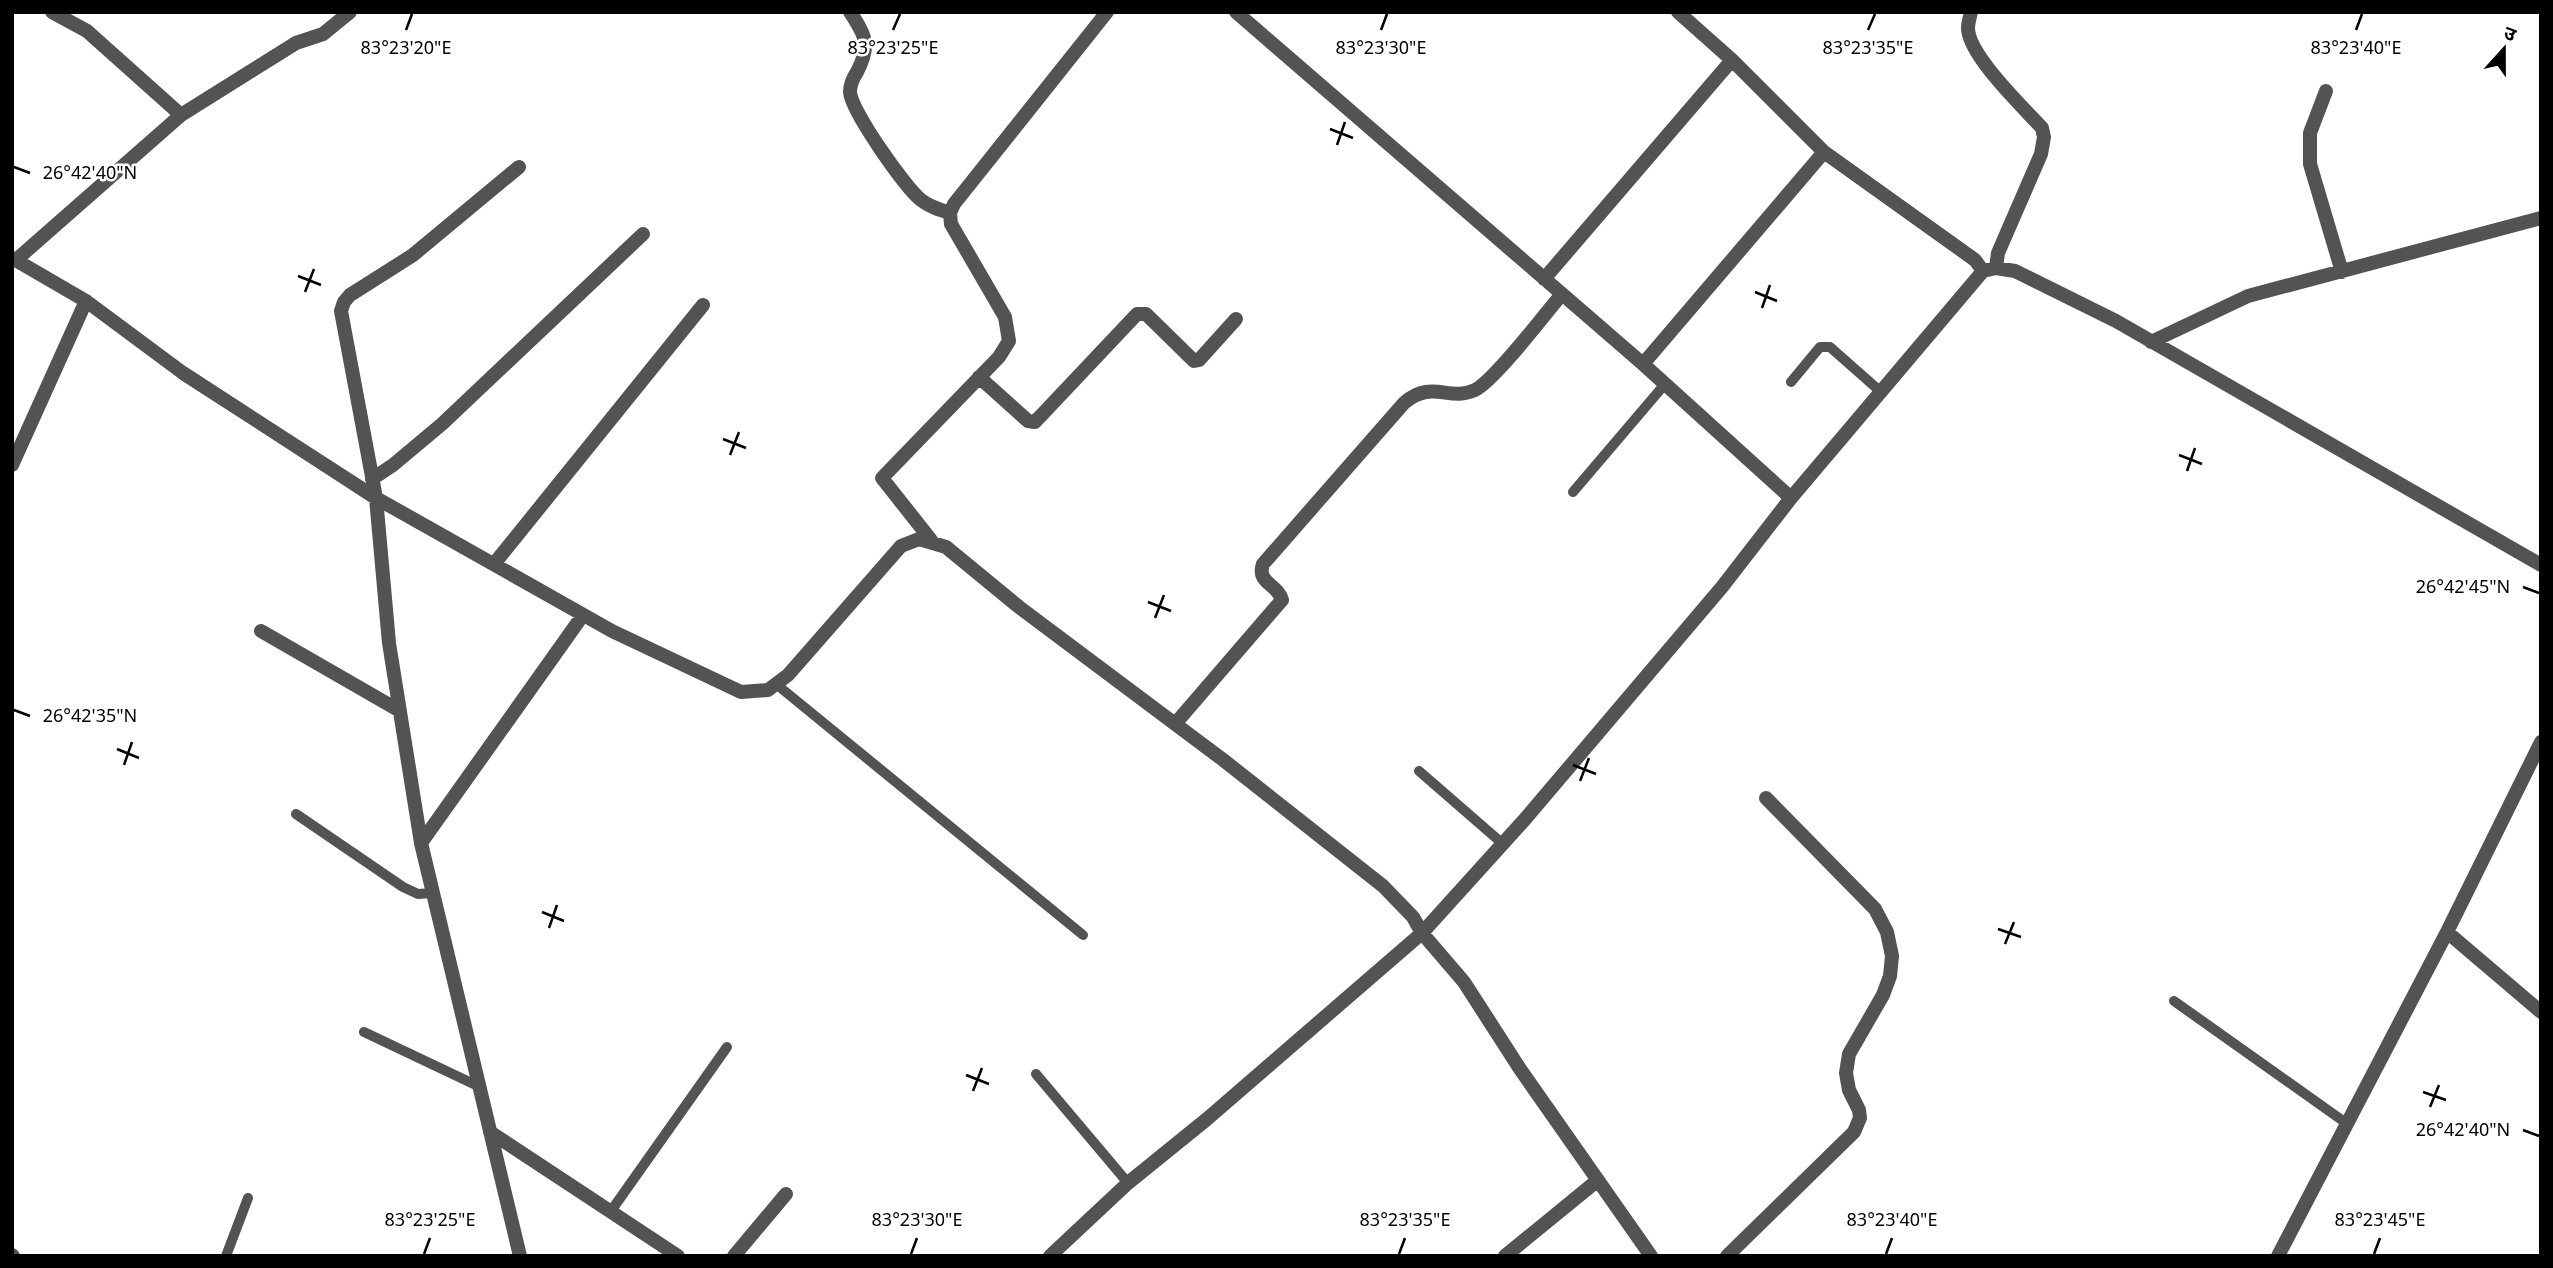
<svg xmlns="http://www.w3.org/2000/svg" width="2553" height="1268" font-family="'Noto Sans','Noto Sans Devanagari',sans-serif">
	<rect width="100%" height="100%" fill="#fff"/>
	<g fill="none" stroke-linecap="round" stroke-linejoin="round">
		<path stroke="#535353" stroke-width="10" d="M1791,382L1820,347H1830L1881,392
			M1573,492L1665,384
			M776,684L1083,935
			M1419,771L1503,844
			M296,814L403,887L418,894L433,893
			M2174,1001L2346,1123
			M364,1032L480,1087
			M1036,1074L1128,1183
			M611,1211L727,1047
			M226,1256L248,1198"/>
		<path stroke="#535353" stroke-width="14" d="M52,12L87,31L181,115
			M850,12C866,36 871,45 857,72C853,78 850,84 850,92C851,111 905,187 921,200C930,207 940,210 950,213
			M1236,12L1643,364L1791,498
			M1678,12L1732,60L1824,152L1975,260L1983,271
			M1971,12C1970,17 1968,23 1968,28C1968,55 2024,108 2042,128L2044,137L2041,154L1998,253L1996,268
			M2326,91L2310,133V164L2342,272
			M519,167L413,255L350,295L344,302L341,311L376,498L389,643L421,843L520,1256
			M12,258L86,301L183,373L376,498L612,631L741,692L768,690L788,675L901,546L919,539L946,547L1019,607L1222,759L1383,886L1413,917L1422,933L1464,982L1520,1069L1651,1256
			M16,260L181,115L296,43L323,34L350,12
			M1544,279L1732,60
			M2151,342L2248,296L2541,218
			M1643,364L1824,152
			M979,377L1028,421L1035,422L1137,314H1146L1194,361L1199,360L1236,319
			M12,465L86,301
			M372,479L393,465L442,424L643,234
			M931,540L882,478L999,357L1009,341L1005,317L951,224L950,213L954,204L1107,12
			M494,564L703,305
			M261,631L400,711
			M1175,724L1282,600C1278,584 1256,583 1263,564L1404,403C1432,379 1449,402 1475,390C1494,381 1545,314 1562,294
			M421,843L583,615
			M2447,932L2541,1012
			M490,1132L678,1256
			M12,1255L13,1256
			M734,1256L786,1194
			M1050,1256L1128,1183L1207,1119L1422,933L1526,818L1722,587L1791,498L1983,271L1996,268L2015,271L2116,321L2541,565
			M1505,1256L1598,1180
			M1727,1256L1854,1132L1860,1118L1859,1110L1849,1090L1846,1073L1849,1054L1883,995L1890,976L1892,956L1887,932L1875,909L1766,798
			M2278,1256L2447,932L2541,742"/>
	</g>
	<path fill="none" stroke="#000" stroke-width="2.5" d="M406,30L412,14M893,30L900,14M1381,30L1387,14M1868,30L1875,14M2356,30L2362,14M1330,129L1353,138M1337,145L1345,122M14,167L30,173M298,276L321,285M305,292L314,269M1755,292L1777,301M1762,308L1770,285M723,439L746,448M730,455L739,432M2179,455L2202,464M2187,471L2195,448M2523,587L2539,593M1148,602L1171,611M1155,618L1164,595M14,710L30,716M117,749L139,758M124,765L132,742M1573,765L1596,774M1580,781L1589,758M542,912L564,921M549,928L557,905M1998,929L2021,937M2005,944L2014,922M966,1075L989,1084M973,1091L982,1068M2423,1092L2446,1100M2430,1107L2439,1085M2523,1130L2539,1136M424,1254L430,1238M911,1254L917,1238M1399,1254L1405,1238M1886,1254L1892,1238M2374,1254L2380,1238"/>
	<g font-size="18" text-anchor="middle" fill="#000" stroke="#fff" stroke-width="5" stroke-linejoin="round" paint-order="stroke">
		<text x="406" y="54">83°23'20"E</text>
		<text x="893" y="54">83°23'25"E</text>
		<text x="1381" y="54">83°23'30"E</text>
		<text x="1868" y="54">83°23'35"E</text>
		<text x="2356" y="54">83°23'40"E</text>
		<text x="90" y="179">26°42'40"N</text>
		<text x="2463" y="593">26°42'45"N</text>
		<text x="90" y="722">26°42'35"N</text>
		<text x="2463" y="1136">26°42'40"N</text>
		<text x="430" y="1226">83°23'25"E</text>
		<text x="917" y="1226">83°23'30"E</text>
		<text x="1405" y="1226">83°23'35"E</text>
		<text x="1892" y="1226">83°23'40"E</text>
		<text x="2380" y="1226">83°23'45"E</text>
	</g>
	<rect width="2553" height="1268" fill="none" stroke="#000000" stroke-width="28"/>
	<g transform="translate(2504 49) rotate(21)" stroke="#ffffff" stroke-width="5" paint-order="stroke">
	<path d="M0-5L12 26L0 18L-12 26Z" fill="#000000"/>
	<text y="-10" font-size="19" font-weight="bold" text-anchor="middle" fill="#000000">उ</text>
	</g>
</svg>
